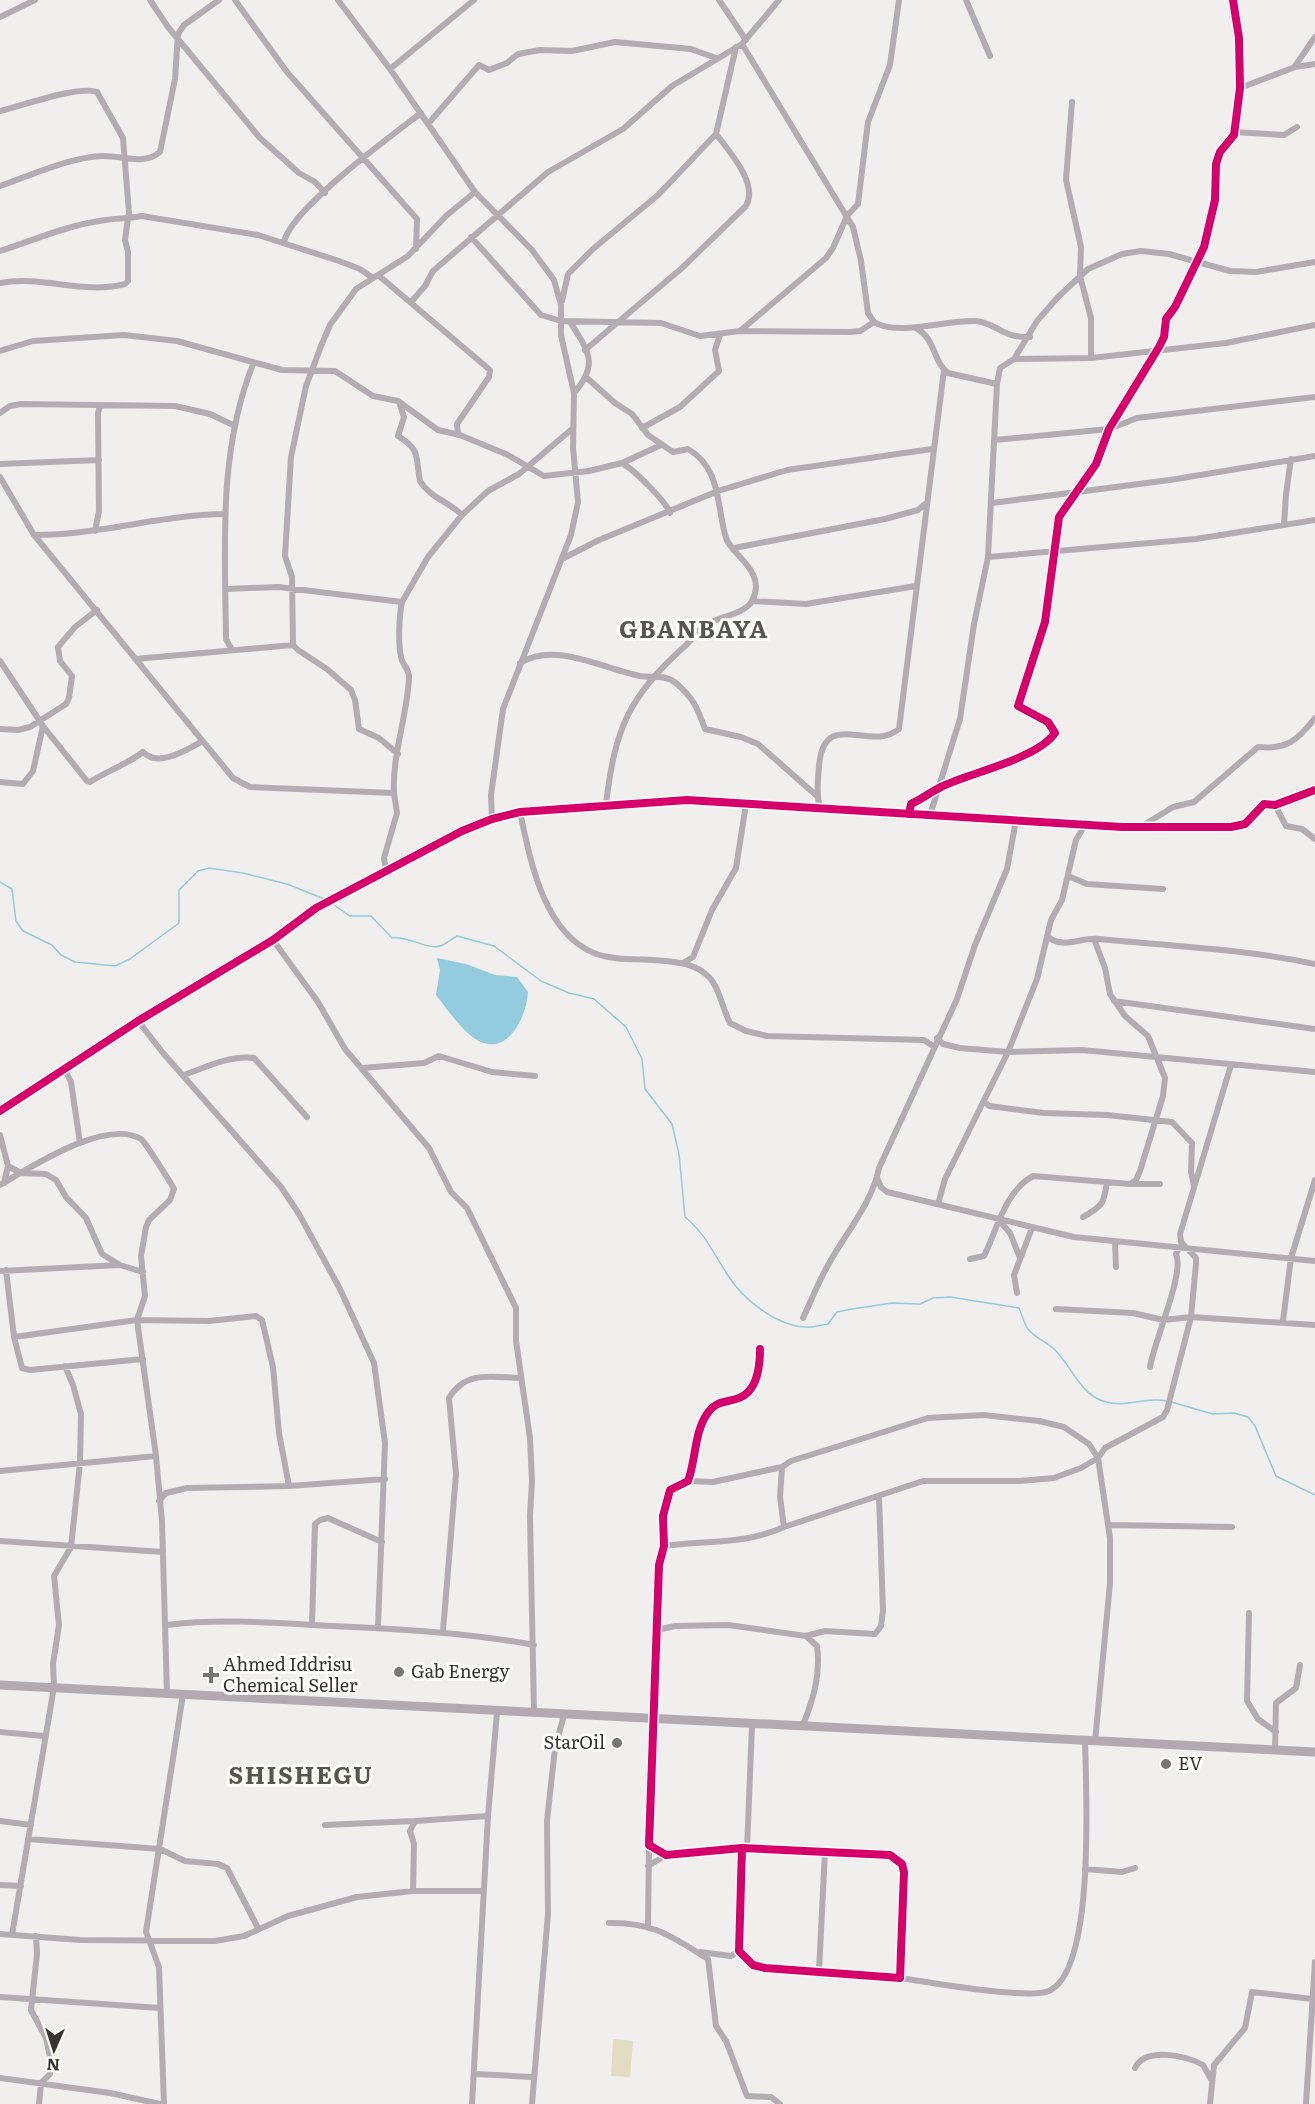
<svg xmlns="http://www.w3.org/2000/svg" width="1315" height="2104" font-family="Literata,serif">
	<rect width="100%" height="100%" fill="#f0efed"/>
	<path fill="#e2dcc0" d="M613,2039L633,2041L630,2077L611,2076Z"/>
	<path fill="#93cbdf" d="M437,958L466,964L495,975L517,977L528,992C527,1015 508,1058 477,1040C461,1030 448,1010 436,995L440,970Z"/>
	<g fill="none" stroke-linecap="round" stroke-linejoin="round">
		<path stroke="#93cbdf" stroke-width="1.5" d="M0,882L12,889L16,921L23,931L52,945L61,955L75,962L115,966L130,959L179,923V890L198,871L209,868L243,873L287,884L327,900
			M331,903L350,916H371L392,938C409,936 428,950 440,946C445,945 451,939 457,936L494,946L541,981L569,993L594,999L626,1027L642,1059L645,1089L672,1124L679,1154L685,1217C706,1234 714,1255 729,1277C743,1299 777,1326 805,1327C812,1328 821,1325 828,1324L837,1312L852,1309L892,1303L920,1304L933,1298L950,1297L1019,1308C1022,1315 1024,1323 1028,1329C1034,1337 1046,1342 1054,1349C1071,1365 1080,1394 1103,1401C1126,1409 1144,1396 1166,1401
			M1171,1402L1213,1414L1234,1413L1248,1417L1255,1426L1276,1476L1315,1495"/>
		<path stroke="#b3acb2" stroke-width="6" d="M150,0L168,27L260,138L299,173L315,182L325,193
			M235,0L287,72L417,219L416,249
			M338,0L390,69L475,192L532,250L554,280L561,305V335L574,393L573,448L578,502L571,535L503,709L491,795L492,819
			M719,0L746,40
			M966,0L990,56
			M0,17L35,0
			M742,44L853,227L861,261L868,313L874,322C897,337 949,319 976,321C997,323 1001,338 1030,337
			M1295,66L1315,37
			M390,69L474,0
			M1240,88L1295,67L1315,64
			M1072,102L1066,180L1081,247L1080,276L1091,318V358
			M0,111C21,106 80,85 97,92L123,138L129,213L128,218C78,220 46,236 0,251
			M428,124L479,65L489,70L507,63L518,54L540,50L572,51L615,42L691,49L716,58
			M1234,132L1284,135L1297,127
			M0,186C32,175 67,158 102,156C121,155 144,166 160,152L175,79L178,34L184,25L219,0
			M471,237L541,315L561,321L661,323L700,336L740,331L850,332L860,331L874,322
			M284,242C291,209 391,136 421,113
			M378,275L490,370L489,377L457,424L458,435
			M0,283C41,275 85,295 125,284L128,281V252L125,240L128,218L142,216L258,235L339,261L360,269L373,278
			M562,301L568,274L593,249L658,195L716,134L736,47
			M411,302L425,286L433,271L548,172L623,129L672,86L742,44L779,0
			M570,322C589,352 599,364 574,393
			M916,328C936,339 933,362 948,373L997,384
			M740,331L826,258L833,248L847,216L858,204L868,122L890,65L899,0
			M585,350L682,268L746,206C759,184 729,151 716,134
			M0,351L33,341L124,335L177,341L282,370L335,371L373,396L398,401L438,430L460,435L508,455L544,476L589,471L622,463L661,445
			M1014,359L1037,321L1058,297L1088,269L1122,254L1141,251L1169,254L1230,271L1256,272L1315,262
			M587,378L615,403L632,414L648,435L673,452L688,449C722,469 716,505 726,538C732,556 768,572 752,601C744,615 716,617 704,626C696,632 692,640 685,646C628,697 615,729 606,804
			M399,402L404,417L398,436C422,451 415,457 420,481C430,498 448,501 462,515
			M0,413L10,406L21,404L175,406L210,414L233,425
			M642,428L680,407L719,371L715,350L720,335
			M994,440L1109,429L1137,418L1315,397
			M622,463C633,469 666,501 670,513
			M0,464L99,460
			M0,477L34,535L233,778L250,787L394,793L397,813L384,858L386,870
			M992,503L1170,480L1315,456
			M1284,525L1286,494L1291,459
			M95,531L99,511L98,413L100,406
			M34,535C99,535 160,515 224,514
			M734,548L885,519L918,510L925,504
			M988,557L1196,539L1315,520
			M562,559L599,540L718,491L787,470L932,449
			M226,589L278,587L402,602L428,557L462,515L488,491L519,474L572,429
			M752,601L806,604L916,586
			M232,650L226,639C225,544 218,453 253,364
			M135,659L293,645
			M0,661L43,726L87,781L90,782C107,771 126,765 143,752C158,768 186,750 201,742
			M520,663C555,641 604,669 640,676C653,678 664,674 676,683C694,699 697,707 705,729L741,737L758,744L817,796
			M0,729L18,730L30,727L66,704L69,698L72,676L60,661L58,647L75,627L97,610
			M398,754L379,738L359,729L355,700L351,690L327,669L298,650L293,645L292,577L285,556L291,457L306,386L321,346L330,325L356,289L408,256L446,216L475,192
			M0,782L23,784L33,771L43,726
			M394,793C392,755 407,717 409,678C410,669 402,665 401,657C398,643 399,616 402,602
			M1275,805L1286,826L1302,829L1315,839
			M820,808C816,793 818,780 819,766C824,707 870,753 899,729L944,370
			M520,812C530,859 543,932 594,953C611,960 635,959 653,960C674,962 694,962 709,977C719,987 723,1010 730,1023L746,1031L767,1036L924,1040L933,1046
			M909,814L911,804C922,799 932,791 943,786C972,772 1037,759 1055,733L1048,722L1018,706L1045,622L1059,517L1096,464L1109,429L1159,347L1164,337L1166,319L1175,307L1204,247L1215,200L1216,164L1220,152L1234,135L1240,88L1239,38L1233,0
			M930,815L960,719L974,624L988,557L997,384L1000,368L1014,359L1091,358L1226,343L1315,325
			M1139,828L1173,807L1194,802L1258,747C1287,750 1298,740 1315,718
			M1068,876L1087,884L1163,889
			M1047,936C1062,950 1081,937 1099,939C1172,946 1244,949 1315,964
			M273,940L318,1002L345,1049L429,1148L451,1192L467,1208L516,1308V1341L530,1438L532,1481L530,1516L534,1713
			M683,963L693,957L712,910L736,868L746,804
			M1114,1001L1315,1029
			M138,1021L163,1053L281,1187L299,1214L340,1289L374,1363L385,1443L378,1627
			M937,1038L943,1044L960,1048L1008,1052L1082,1050L1315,1072
			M362,1068L424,1063L439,1056L492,1072L535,1076
			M65,1070L71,1082L80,1143
			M184,1075C206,1067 231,1055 254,1058L307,1117
			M984,1101L989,1106L1044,1113L1107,1115L1172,1122L1192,1143L1191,1172L1194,1186
			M0,1111L138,1021L273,940L316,908L462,831L492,819L520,812L687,800L1122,827H1231L1245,824L1264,804L1275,805L1315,790
			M0,1135L8,1166L4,1183
			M8,1166L21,1173L46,1174L56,1180L66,1197L86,1218L102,1254L120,1265
			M877,1178L881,1187L887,1192L1074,1237L1315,1261
			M1131,1184H1160
			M0,1185C31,1167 106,1118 141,1139C145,1142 171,1183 174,1189L170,1200L149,1220L146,1227L141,1256L145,1296L137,1320L156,1456L162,1521L167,1694
			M938,1204L945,1179L1008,1052L1037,979L1051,920L1062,900L1076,840L1085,825
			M1083,1217C1103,1206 1104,1203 1107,1182
			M999,1220L1010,1233L1020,1258
			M1115,1242L1116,1267
			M970,1259L984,1256C997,1230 1005,1191 1033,1176L1130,1184L1136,1180L1140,1171L1163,1096L1165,1078L1148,1036L1125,1016L1110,994L1105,968L1094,939
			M6,1270L14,1337L22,1368L30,1370L143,1359
			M0,1271L120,1265L143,1272
			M1017,1293L1014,1275L1032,1228
			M1056,1309L1133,1313L1163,1320L1191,1317L1315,1325
			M803,1318C811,1301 818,1283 827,1267C844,1235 872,1204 879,1168L957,999L975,945L1007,869L1016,820
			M1283,1321L1291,1258L1315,1180
			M14,1337L137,1320L209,1321L256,1316L262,1320L273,1367L279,1433L289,1486
			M1150,1367C1154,1341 1185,1273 1176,1254L1179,1248
			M0,1471L156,1456
			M688,1481L713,1482L782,1467
			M159,1501L166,1493L187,1488L289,1486L385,1479
			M1109,1525L1232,1527
			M784,1527L923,1481H1020L1054,1478L1081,1468L1098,1458L1105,1448L1163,1417L1167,1410L1191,1317L1196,1264V1258L1181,1242L1180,1234L1231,1065
			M0,1541L163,1552
			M664,1546C705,1540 745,1545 784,1527L780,1497L782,1467L791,1461L928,1418L984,1415L1039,1421L1064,1427L1089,1444L1098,1458L1110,1538V1583L1095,1742
			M1249,1613L1247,1701L1258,1719L1276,1732
			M166,1625C215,1619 262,1622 312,1625C387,1629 460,1631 534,1645
			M312,1625L315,1524L320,1520L328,1518L382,1542
			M657,1630L675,1626L728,1625L806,1636L825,1631L875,1634L881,1626L883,1611L879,1496
			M443,1631L456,1474L449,1398C466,1370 491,1377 520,1378
			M802,1727C813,1701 821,1675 817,1646L806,1636
			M0,1732L44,1736
			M1275,1750L1276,1703L1296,1688L1300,1665
			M0,1821L31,1825
			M325,1825L415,1821
			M28,1839L160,1849L185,1861L218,1864L227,1868L258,1928
			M742,1848L739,1951L753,1965L765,1968L900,1978L904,1872L902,1864L890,1855L742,1848L666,1855L649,1845L659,1565L664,1546L663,1516L670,1490L688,1481C696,1460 694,1433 707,1414C716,1400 726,1403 739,1398C758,1391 760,1366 760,1349
			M747,1849L752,1725
			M648,1866L666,1855
			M1085,1869L1122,1872L1135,1868
			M0,1885L21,1886
			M413,1891L414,1844L410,1831L415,1821L488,1816
			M609,1923C654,1922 672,1937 708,1959L716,2026L726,2041L747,2096L771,2097L780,2104
			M648,1925L649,1845
			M0,1934L80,1940L215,1941L244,1936L288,1916L357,1897L413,1891H483
			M12,1935L54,1687L53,1664L59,1625L54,1576L71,1547L80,1463L81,1414L73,1385L65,1366
			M36,1936L37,1954L31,2010L46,2038L51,2062L50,2074L41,2083L39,2104
			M700,1952L731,1956L739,1951
			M819,1971L825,1851
			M900,1978C928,1982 1028,2000 1049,1991C1096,1970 1086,1788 1085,1741
			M0,1997L160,2008
			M1135,2068C1145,2047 1185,2055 1203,2065L1211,2079
			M475,2074L532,2077
			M0,2078L110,2093L160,2104
			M164,2104L159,1967L146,1932L183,1694
			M472,2104L488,1816L497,1712
			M532,2104L548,1914L547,1821L555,1748L564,1715
			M1210,2104L1214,2065L1245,2028L1252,1992L1312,1999
			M1306,2104L1315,1962"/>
		<path stroke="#b2aab0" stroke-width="9" d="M0,1685L1315,1752"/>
		<g stroke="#fefdf9" stroke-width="11">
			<path id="cycleway" d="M909,814L911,804C922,799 932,791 943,786C972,772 1037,759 1055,733L1048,722L1018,706L1045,622L1059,517L1096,464L1109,429L1159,347L1164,337L1166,319L1175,307L1204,247L1215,200L1216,164L1220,152L1234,135L1240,88L1239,38L1233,0
				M0,1111L138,1021L273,940L316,908L462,831L492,819L520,812L687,800L1122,827H1231L1245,824L1264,804L1275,805L1315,790
				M742,1848L739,1951L753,1965L765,1968L900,1978L904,1872L902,1864L890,1855L742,1848L666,1855L649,1845L659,1565L664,1546L663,1516L670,1490L688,1481C696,1460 694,1433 707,1414C716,1400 726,1403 739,1398C758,1391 760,1366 760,1349"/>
		</g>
		<use href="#cycleway" stroke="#d6006c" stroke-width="8"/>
	</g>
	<g fill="#767674" stroke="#fefdf9" stroke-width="2">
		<circle cx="399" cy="1672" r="6"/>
		<path d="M208 1666h6v6h6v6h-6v6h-6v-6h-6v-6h6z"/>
		<circle cx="617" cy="1743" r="6"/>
		<circle cx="1166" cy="1764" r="6"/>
	</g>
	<g text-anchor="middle" stroke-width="6" stroke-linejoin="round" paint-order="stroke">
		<g font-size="18" fill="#353533" stroke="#fefdf9" text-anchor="start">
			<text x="223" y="1671">Ahmed Iddrisu<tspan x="223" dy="21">Chemical Seller</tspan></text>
			<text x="411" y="1678">Gab Energy</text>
			<text x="605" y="1749" text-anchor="end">StarOil</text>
			<text x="1178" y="1770">EV</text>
		</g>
		<g font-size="24" font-weight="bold" letter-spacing="1.5" fill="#565552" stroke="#fefdf9">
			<text x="694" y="638">GBANBAYA</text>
			<text x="301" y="1784">SHISHEGU</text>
		</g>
	</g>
	<g transform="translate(54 2050) rotate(183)" stroke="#fefdf9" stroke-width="4.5" paint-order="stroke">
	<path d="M0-4.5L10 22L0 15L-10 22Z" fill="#353533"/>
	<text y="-9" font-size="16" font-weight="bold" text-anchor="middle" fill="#353533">N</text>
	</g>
</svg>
